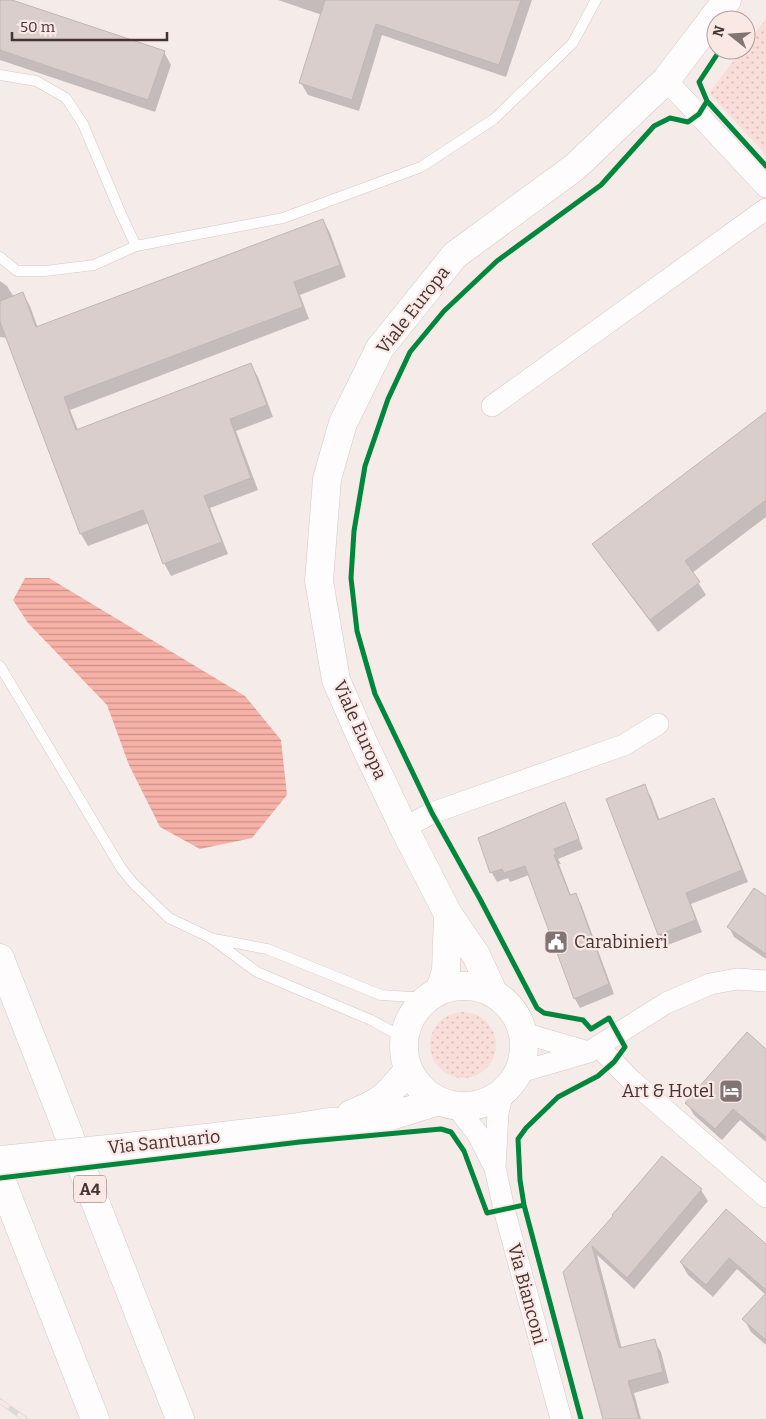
<svg xmlns="http://www.w3.org/2000/svg" width="766" height="1419" font-family="Bitter,serif">
	<defs>
		<pattern id="grass-dots" width="8" height="8" patternUnits="userSpaceOnUse" patternTransform="scale(1.25)"><rect width="8" height="8" fill="#f8ddd8"/><path d="M2 2h.1M6 6h.1" fill="none" stroke="#d6beba" stroke-width="1.8" stroke-linecap="round"/></pattern>
		<pattern id="water-rules" width="6" height="5" patternUnits="userSpaceOnUse" patternTransform="scale(1.25)"><rect width="6" height="5" fill="#f7b2a8"/><path d="M0 2.5h6" fill="none" stroke="#ca9189"/></pattern>
	</defs>
	<rect width="100%" height="100%" fill="#f5ecea"/>
	<path fill="url(#grass-dots)" d="M766,19V155L709,93L742,50H746V45Z
		M430 1045a33 33 0 1 1 66 0a33 33 0 1 1-66 0Z"/>
	<path fill="url(#water-rules)" d="M25,578H49L245,696L281,740L287,795L252,838L200,849L160,827L129,765L107,705L28,623L13,600Z"/>
	<path fill="#0003" d="M0,0H8L164,52L171,65L155,112L0,60Z
		M278,0H532L506,77L382,35L359,111L308,95L301,83L322,15Z
		M323,220L330,233L346,277L300,295L309,319L70,410L78,430L251,365L258,377L273,417L236,431L258,490L210,508L228,554L171,576L164,563L149,523L88,546L81,534L7,338L0,337V281L7,286L14,297L23,294L30,306L38,328Z
		M766,413V517L692,573L706,595L658,632L601,556L594,544Z
		M644,786L651,797L660,821L714,800L720,811L748,882L691,904L702,932L665,946L659,934Z
		M564,804L569,813L583,849L558,859L561,864H559L571,896L575,895L581,904L614,994L580,1008L575,999L529,875L510,882L508,878L497,882L492,873L479,838Z
		M766,897V959L734,937L729,927Z
		M766,1051V1142L740,1120L722,1140L694,1115L687,1103Z
		M701,1190L708,1201L634,1289L597,1255L622,1349L654,1341L661,1352L669,1383L634,1393L641,1419H604L565,1273L614,1217Z
		M766,1247V1345L751,1332L744,1319L766,1295L737,1269L713,1297L688,1275L681,1263Z"/>
	<path fill="#dacecc" stroke="#c1b6b4" d="M0,0H12L165,51L148,100L0,50Z
		M325,0H521L499,65L376,24L352,100L299,83Z
		M323,219L340,265L294,282L303,307L64,397L76,430L251,363L267,405L230,419L251,478L204,496L222,542L163,564L143,510L80,534L0,322V301L23,292L36,327Z
		M766,412V500L685,561L700,582L650,620L592,544Z
		M645,784L658,820L714,798L742,870L686,893L696,920L658,935L606,799Z
		M565,802L579,839L554,849L556,854L554,855L570,895L576,893L609,984L574,999L525,866L504,873L502,869L490,873L478,838Z
		M754,888L766,896V954L727,927Z
		M747,1032L766,1049V1137L733,1109L715,1129L685,1103Z
		M662,1156L702,1189L627,1278L592,1246L619,1348L655,1339L663,1372L628,1381L639,1419H603L563,1272L613,1216L612,1215Z
		M726,1209L766,1244V1290L729,1258L706,1285L680,1262Z
		M766,1293V1340L742,1319Z"/>
	<g fill="none" stroke-linecap="round" stroke-linejoin="round">
		<g stroke="#d4c8c6" stroke-width="11">
			<path id="lane" d="M0,75L36,81L66,98L83,124L121,214L136,246
				M0,257L17,271H45L94,265L136,246L283,218L421,167L494,119L572,44L596,0
				M0,666L121,868L133,883L169,918L211,938L257,972L371,1020L404,1038
				M214,939L267,949L381,995L427,998"/>
		</g>
		<g stroke="#d4c8c6" stroke-width="22">
			<path id="street" d="M666,80L766,187
				M492,406L766,209
				M404,828L432,813L624,745L658,724
				M523,1033L589,1052
				M598,1046L632,1081L766,1197
				M517,1073L589,1052L666,1003L710,984L737,979L766,981
				M503,1092L498,1113L495,1168L504,1209L561,1419
				M456,1106L477,1133L495,1168"/>
		</g>
		<g stroke="#d4c8c6" stroke-width="29">
			<path id="secondary" d="M404 1046a60 60 0 1 1 120 0a60 60 0 1 1-120 0Z
				M440,990L446,971L448,914
				M494,994L476,955L448,914L404,828L364,744L336,680L319,581L327,479L343,423L380,348L455,255L575,167L666,80L727,0
				M351,1114C382,1102 388,1095 408,1070
				M137,1146L292,1128L329,1122L375,1121L439,1101"/>
		</g>
		<g stroke="#d4c8c6" stroke-width="29">
			<path id="highway" d="M0,958L180,1419
				M0,1177L95,1419"/>
		</g>
		<use href="#lane" stroke="#fefcfc" stroke-width="10"/>
		<use href="#street" stroke="#fefcfc" stroke-width="21"/>
		<use href="#secondary" stroke="#fefcfc" stroke-width="28"/>
		<use href="#highway" stroke="#fefcfc" stroke-width="28"/>
		<g stroke="#dddada" stroke-width="5.5">
			<path id="rail" d="M0,1401L25,1419"/>
		</g>
		<use href="#rail" stroke="#fae8e5" stroke-width="4" stroke-dasharray="11" stroke-linecap="butt"/>
		<g stroke="#d4c8c6" stroke-width="29" stroke-linecap="butt">
			<path id="secondary-bridge" d="M0,1160L137,1146"/>
		</g>
		<use href="#secondary-bridge" stroke="#fefcfc" stroke-width="28"/>
		<g stroke="#fae8e5" stroke-width="8">
			<path id="cycleway" d="M707,101L766,166
				M0,1178L300,1142L441,1129L451,1132L464,1151L487,1213L524,1205L520,1180L518,1139L526,1128L558,1097L598,1076L614,1062L625,1047L609,1018L591,1029L583,1020L544,1013L537,1008L480,899L432,813L375,694L357,631L351,578L354,531L365,466L388,399L410,352L444,311L497,261L601,185L654,126L670,118L688,122L699,114L707,101L699,82L720,50
				M524,1205L581,1419"/>
		</g>
		<use href="#cycleway" stroke="#00873e" stroke-width="5"/>
	</g>
	<defs>
		<g id="civic-square" transform="scale(1.25)"><rect x="-9" y="-9" width="18" height="18" rx="4" fill="#827472" stroke="#fae8e5"/><path d="M-.6-6.5H3V-4.5H.6V-3L4-1V1h2V6H-6V1h2V-1L-.6-3ZM-1.2 2.5V6h2.4V2.5Z" fill="#fff"/></g>
		<g id="hotel-square" transform="scale(1.25)"><rect x="-9" y="-9" width="18" height="18" rx="4" fill="#827472" stroke="#fae8e5"/><path d="M-6-4.5h1.5V1H6V5H4.5V3h-9V5H-6ZM-4 0a1.8 1.8 0 1 1 3.6 0ZM.5 0V-2.5h3Q6-2.5 6 0Z" fill="#fff"/></g>
	</defs>
	<g fill-rule="evenodd">
		<use href="#civic-square" x="556" y="942"/>
		<use href="#hotel-square" x="731" y="1091"/>
	</g>
	<g text-anchor="middle" stroke-width="4.5" stroke-linejoin="round" paint-order="stroke">
		<rect fill="#fae8e5" stroke="#7b6967" stroke-width="1" x="74" y="1175.5" width="32" height="27" rx="4"/>
		<g font-size="16" font-weight="bold" fill="#443331">
			<text x="90" y="1195">A4</text>
		</g>
		<g font-size="18" fill="#443331" stroke="#fae8e5">
			<text transform="translate(413 310) rotate(-52)" y="6">Viale Europa</text>
			<text transform="translate(360 730) rotate(66)" y="6">Viale Europa</text>
			<text transform="translate(164 1142) rotate(-6)" y="6">Via Santuario</text>
			<text transform="translate(527 1294) rotate(75)" y="6">Via Bianconi</text>
		</g>
		<g font-size="18" fill="#443331" stroke="#fae8e5" text-anchor="start">
			<text x="574" y="948">Carabinieri</text>
			<text x="714" y="1097" text-anchor="end">Art &amp; Hotel</text>
		</g>
	</g>
	<g transform="translate(731 35) rotate(287)"><circle r="24" fill="#fae8e5" stroke="#b1a09d"/>
	<path d="M0-4L9 19L0 12L-9 19Z" fill="#827472"/>
	<text y="-8" font-size="14" font-weight="bold" text-anchor="middle" fill="#443331">N</text>
	</g>
	<path d="M12 32v8h155v-8" fill="none" stroke="#443331" stroke-width="2.5"/>
	<text x="20" y="32" font-size="15" fill="#443331" stroke="#fae8e5" stroke-width="4" paint-order="stroke">50 m</text>
</svg>
